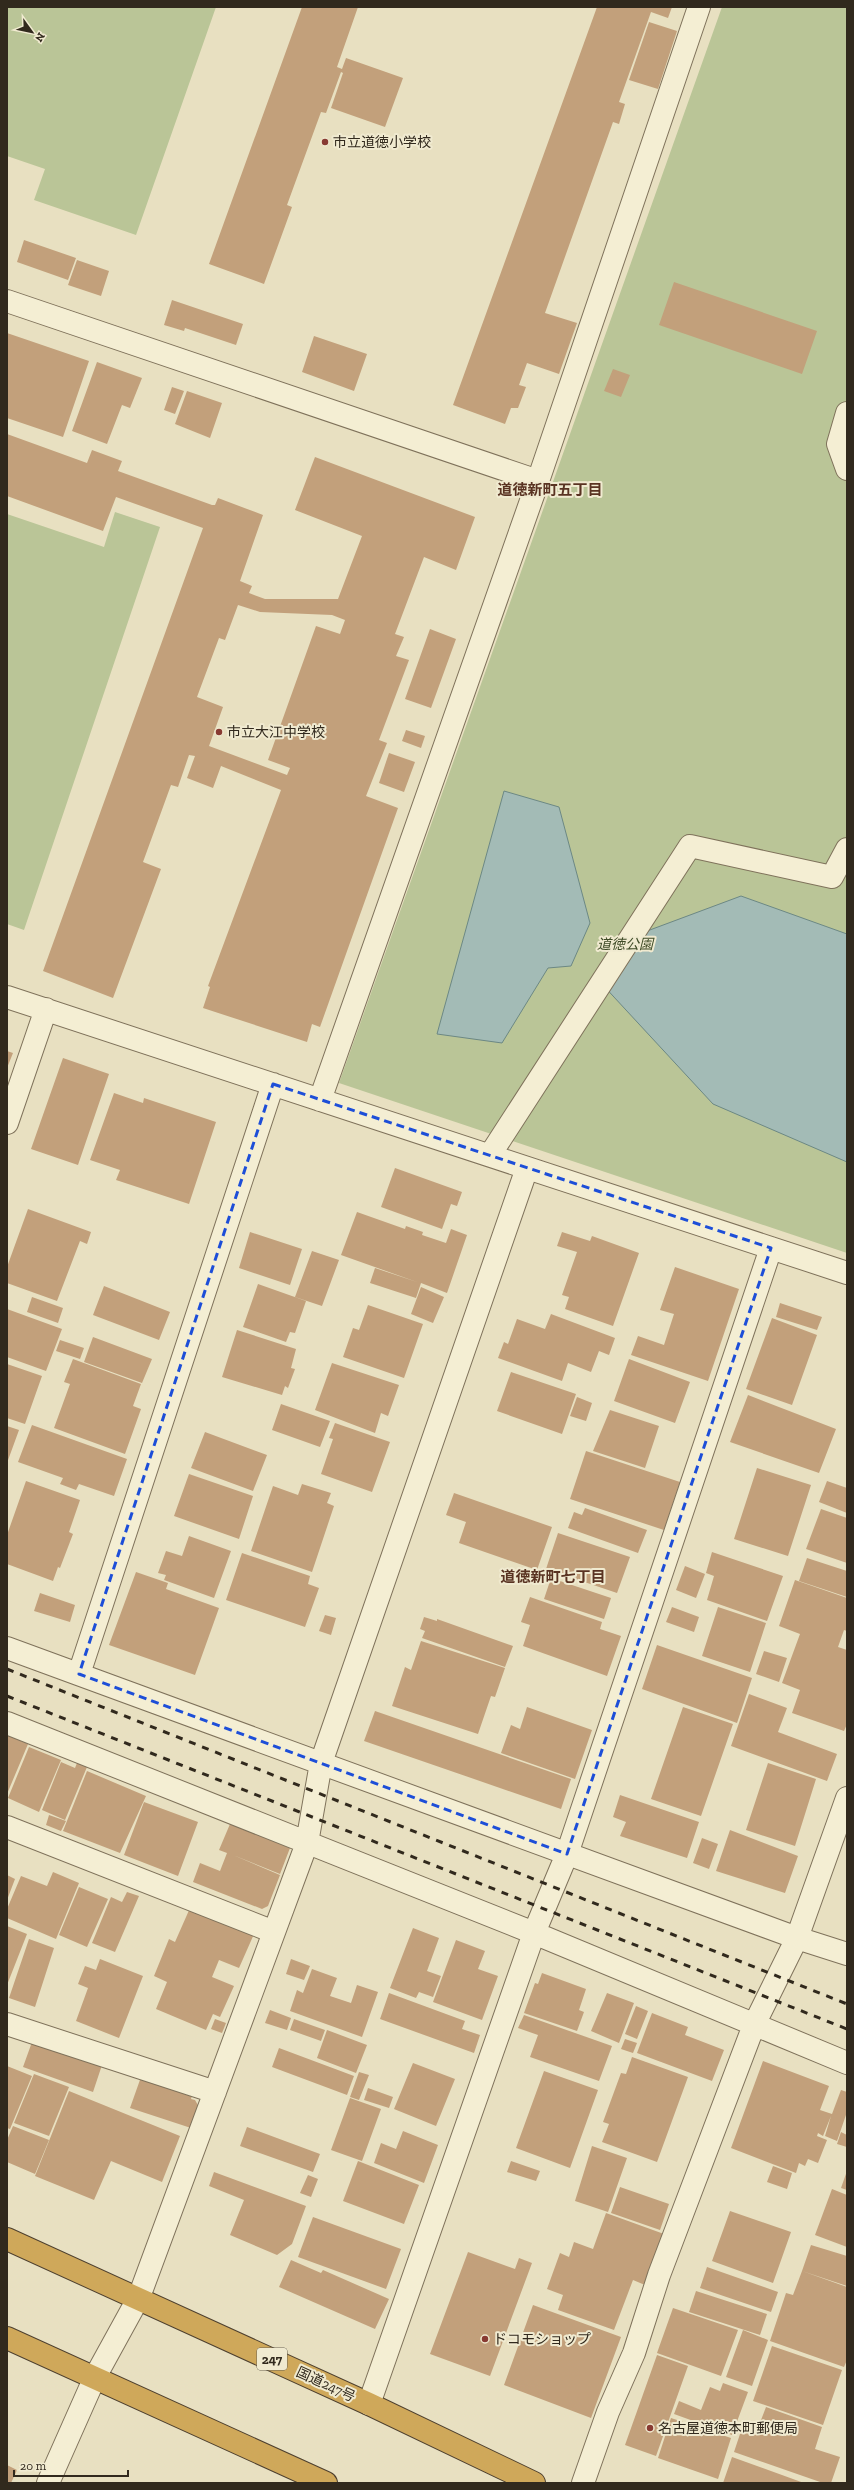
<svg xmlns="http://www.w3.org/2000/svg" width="854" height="2490" font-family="'Zilla Slab','Noto Sans JP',serif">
	<rect width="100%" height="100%" fill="#e8e0c1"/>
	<path fill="#bac597" d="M7,7H216L136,235L34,200L45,169L7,156Z
		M722,7H847V1253L339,1083Z
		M115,512L160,527L24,930L7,924V514L104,547Z"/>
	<path fill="#a3bbb6" stroke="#6c8884" d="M504,791L559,807L590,923L571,966L548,968L502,1043L437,1034Z
		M741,896L847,934V1162L713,1104L601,983L631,937Z"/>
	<path fill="#c2a07b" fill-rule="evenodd" d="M302,7H358L337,67L342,69L346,58L403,78L385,127L331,108L343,73L341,72L326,113L321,112L287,205L292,207L264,284L209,264Z
		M597,7H672L668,18L651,12L619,102L625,104L619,124L613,122L545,313L577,323L559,374L527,363L519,385L526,387L518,408H511L505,424L453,405Z
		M649,22L677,31L658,89L629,80Z
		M24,240L76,258L68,280L17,262Z
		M77,260L109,271L101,296L68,285Z
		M674,282L817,331L802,374L659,325Z
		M172,300L243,324L236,345L185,328L184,331L164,325Z
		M7,333L89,361L63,437L7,418Z
		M314,336L367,354L354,391L302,372Z
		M97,362L142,378L130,408L122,405L107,444L72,431Z
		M613,369L630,375L621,397L604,391Z
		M172,387L184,391L175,414L164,410Z
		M187,391L222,403L210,438L175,424Z
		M7,434L87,463L92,450L122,461L118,471L212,505H215L218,498L263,515L240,581L252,586L249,593L265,599H338L362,536L295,510L315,457L475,517L456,570L424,557L395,634L404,637L396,656L409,660L379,740L387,743L366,796L398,808L320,1027L312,1024L307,1042L203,1008L210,987L208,986L281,790L221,766L213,788L187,778L195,756L189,755L178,787L171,785L143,862L161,869L113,998L43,971L203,528L116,497L103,531L7,496ZM238,605L260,612L332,615L345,620L340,634L316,626L268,760L290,768L287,775L209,746L223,707L197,697L219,638L225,640Z
		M430,629L456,639L431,708L405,699Z
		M406,730L425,736L421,748L402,741Z
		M389,753L415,762L404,792L379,783Z
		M7,1051L13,1053L7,1068Z
		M63,1058L109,1074L78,1165L31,1149Z
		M114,1093L143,1103L144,1098L216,1122L189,1204L116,1180L120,1170L90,1160Z
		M395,1168L462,1192L457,1206L451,1204L442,1229L381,1207Z
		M28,1209L91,1232L87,1244L80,1241L57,1301L7,1283V1267Z
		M357,1212L405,1229L406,1226L423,1232L422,1235L446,1243L451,1229L467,1235L447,1293L421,1283L416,1298L370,1283L375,1268L417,1282L341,1255Z
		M250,1232L302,1249L290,1285L239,1268Z
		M562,1232L590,1241L592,1236L639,1253L613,1326L565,1309L569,1297L562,1295L577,1252L557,1246Z
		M312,1251L339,1260L322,1306L295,1297Z
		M675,1267L739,1289L708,1381L631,1355L638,1336L664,1345L674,1314L660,1310Z
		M258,1284L306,1301L295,1333L290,1332L286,1342L243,1327Z
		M104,1286L170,1312L159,1340L93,1315Z
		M421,1287L444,1297L433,1323L411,1314Z
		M32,1297L63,1308L58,1323L27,1312Z
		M780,1303L822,1317L817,1330L776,1317Z
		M368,1305L423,1324L404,1378L343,1357L353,1328L359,1330Z
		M7,1309L62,1329L46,1371L7,1357Z
		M551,1314L615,1338L609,1355L599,1351L591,1372L568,1363L562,1381L498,1358L504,1342L508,1344L517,1319L545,1329Z
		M772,1318L817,1335L792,1405L746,1389Z
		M237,1330L296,1349L291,1368L295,1369L288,1388L285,1386L282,1395L222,1377Z
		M93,1337L152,1359L142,1383L84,1362Z
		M60,1340L84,1348L80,1359L56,1351Z
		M73,1359L141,1384L133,1406L141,1409L125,1454L54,1428L70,1384L64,1382Z
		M629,1359L690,1382L675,1423L614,1401Z
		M332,1363L399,1385L388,1416L381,1413L375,1433L315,1410Z
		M7,1364L42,1376L25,1424L7,1418Z
		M511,1372L576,1394L562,1434L497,1411Z
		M748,1395L836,1429L819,1473L730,1442Z
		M577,1397L592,1403L586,1421L570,1416Z
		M281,1404L330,1421L320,1447L272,1430Z
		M610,1410L659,1426L645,1468L593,1451Z
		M335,1423L390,1442L372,1492L321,1474L333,1439L329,1438Z
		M32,1425L127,1459L114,1496L79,1484L76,1490L60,1484L63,1478L18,1462Z
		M7,1426L19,1430L7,1463Z
		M205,1432L267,1455L253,1491L191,1468Z
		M586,1451L680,1482L664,1530L570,1499Z
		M757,1468L811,1485L788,1556L734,1539Z
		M189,1474L253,1496L239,1539L174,1516Z
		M26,1481L80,1500L69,1532L73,1534L60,1568L58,1567L53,1581L7,1564V1535Z
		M827,1481L847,1488V1513L819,1502Z
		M302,1484L331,1493L327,1503L334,1506L312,1572L251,1551L273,1486L298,1495Z
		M454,1493L552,1527L537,1570L459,1543L466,1522L446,1515Z
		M585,1508L647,1530L638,1553L568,1528L574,1512L582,1515Z
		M821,1509L847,1518V1563L806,1549Z
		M558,1533L630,1557L617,1593L546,1569Z
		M189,1536L231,1551L214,1598L164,1580L166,1575L158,1573L166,1551L182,1556Z
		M712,1552L783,1576L767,1621L707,1600L714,1576L706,1573Z
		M242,1553L310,1576L308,1584L319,1588L305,1627L226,1600Z
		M807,1558L847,1571V1597L799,1581Z
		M685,1566L705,1574L696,1598L676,1590Z
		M136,1572L168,1583L166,1589L219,1608L195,1675L109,1645Z
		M551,1578L611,1598L604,1619L544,1599Z
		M795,1580L847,1598V1631L844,1630L838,1647L847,1650V1724L844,1731L792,1713L800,1690L782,1683L800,1634L779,1626Z
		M40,1593L75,1605L70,1622L34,1611Z
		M530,1597L602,1622L600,1629L621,1636L607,1676L523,1646L530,1625L521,1622Z
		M672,1607L699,1617L694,1632L666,1622Z
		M718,1607L766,1623L750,1672L702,1656Z
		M325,1615L336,1618L331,1635L319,1631Z
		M424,1617L437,1621V1619L513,1646L505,1667L422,1638L425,1631L420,1629Z
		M421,1641L505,1668L495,1697L491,1696L478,1734L392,1706L405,1667L411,1670Z
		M657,1645L752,1678L737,1723L642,1689Z
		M764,1651L787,1658L779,1682L756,1674Z
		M749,1694L787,1708L778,1732L837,1754L827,1781L731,1746Z
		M527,1707L592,1730L575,1779L501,1753L511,1725L520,1729Z
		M683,1707L733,1724L701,1816L651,1799Z
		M375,1711L571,1779L561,1809L364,1741Z
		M7,1735L28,1744L7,1794Z
		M29,1747L61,1760L39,1812L8,1798Z
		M61,1762L75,1768L77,1763L87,1767L65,1820L42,1810Z
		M768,1763L816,1779L795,1846L746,1830Z
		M87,1771L146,1796L120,1853L63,1831Z
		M620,1795L699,1822L687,1858L620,1836L626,1822L613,1817Z
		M144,1802L198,1822L178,1876L124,1855Z
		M49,1815L66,1821L61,1831L46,1825Z
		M230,1824L290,1848L280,1874L233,1855L280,1875L268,1906L262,1909L193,1882L200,1863L220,1871L227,1853L219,1850Z
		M730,1830L798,1856L785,1893L716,1871Z
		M702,1838L718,1844L709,1869L693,1863Z
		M53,1872L79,1883L56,1939L7,1918V1909L21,1876L47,1886Z
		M7,1875L15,1879L7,1900Z
		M79,1887L108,1899L87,1947L59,1935Z
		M127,1892L139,1896L115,1952L92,1943L111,1897L122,1902Z
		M190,1908L254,1934L239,1968L219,1960L212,1977L234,1986L220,2017L213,2014L206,2030L156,2009L167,1982L154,1976L169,1939L175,1942Z
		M7,1926L27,1934L7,1985Z
		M413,1928L439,1938L427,1971L441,1976L433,1997L419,1992L416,1998L390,1988Z
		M29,1939L54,1948L35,2007L9,1998Z
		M456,1940L485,1951L478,1969L498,1976L482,2020L433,2002Z
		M100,1959L143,1976L119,2038L76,2021L88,1988L78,1984L85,1966L96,1970Z
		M291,1959L310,1966L304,1980L286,1974Z
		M312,1969L337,1978L330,1996L351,2003L357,1985L378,1992L362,2037L290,2011L297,1990L303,1993Z
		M542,1973L586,1989L579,2010L584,2012L577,2031L524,2013L535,1983L538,1984Z
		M389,1993L465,2021L462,2029L480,2035L474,2053L380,2019Z
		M607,1993L634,2003L619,2043L591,2031Z
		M636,2006L648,2011L637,2039L625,2034Z
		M270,2010L291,2018L287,2030L265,2023Z
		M652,2013L688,2027L685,2035L724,2050L712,2081L637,2053Z
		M524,2015L612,2046L599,2081L530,2057L538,2035L518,2028Z
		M215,2019L226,2023L222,2033L211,2029Z
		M294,2019L325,2030L321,2041L290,2030Z
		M327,2030L367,2045L356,2073L317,2058Z
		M625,2039L637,2043L633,2053L621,2049Z
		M32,2042L102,2065L93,2092L23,2067Z
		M279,2048L354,2076L347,2095L272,2067Z
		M632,2057L688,2077L657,2162L602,2142L609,2124L603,2122L621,2073L626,2074Z
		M763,2061L829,2086L820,2110L832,2114L841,2090L847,2092V2112L837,2141L825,2136L831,2116L823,2136L818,2133L817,2136L827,2140L818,2163L808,2159L805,2166L799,2163L796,2173L731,2148Z
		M413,2063L455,2079L436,2126L394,2109Z
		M7,2066L32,2076L10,2129L7,2128Z
		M544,2071L598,2090L570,2168L516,2148Z
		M359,2072L369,2075L359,2100L350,2097Z
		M34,2074L69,2087L49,2136L14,2123Z
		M141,2077L192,2096L191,2099L195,2100L199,2107L191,2128L130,2108Z
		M368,2088L393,2097L389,2108L364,2100Z
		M69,2091L180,2136L162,2182L111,2161L94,2200L35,2176Z
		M350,2098L381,2109L362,2161L331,2150Z
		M13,2126L49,2140L35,2174L7,2162V2140Z
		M247,2127L320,2154L313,2172L240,2146Z
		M403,2131L438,2145L424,2183L374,2163L381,2143L396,2149Z
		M841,2132L847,2135V2147L837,2144Z
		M592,2146L627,2158L608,2212L575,2201Z
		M358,2161L419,2185L404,2224L343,2201Z
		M511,2161L540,2171L536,2181L507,2172Z
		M773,2166L792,2173L787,2189L767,2182Z
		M847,2171V2190L841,2188Z
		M214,2172L306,2206L292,2244L277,2255L230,2235L244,2200L209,2186Z
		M308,2175L318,2179L311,2197L300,2193Z
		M620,2187L669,2204L660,2230L611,2213Z
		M832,2189L847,2195V2247L815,2235Z
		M730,2211L791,2232L773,2283L712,2261Z
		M606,2213L664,2234L645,2285L633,2280L614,2330L558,2310L563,2295L547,2289L560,2253L569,2257L574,2242L593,2249Z
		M313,2217L401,2249L386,2289L298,2257Z
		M811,2245L847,2256V2286L802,2271Z
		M468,2252L515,2269L519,2258L532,2263L490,2376L430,2354Z
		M291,2260L321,2273L323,2270L389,2299L375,2329L279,2287Z
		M707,2267L778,2292L771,2312L700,2288Z
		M802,2271L847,2287V2360L844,2367L770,2341L786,2293L793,2295Z
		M696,2291L767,2314L760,2335L689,2312Z
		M533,2305L621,2337L591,2418L504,2385Z
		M673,2308L738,2330L721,2376L657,2353Z
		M743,2330L768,2340L752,2386L726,2377Z
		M772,2346L842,2370L823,2425L753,2401Z
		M657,2355L688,2366L656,2456L625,2445Z
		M723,2383L748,2392L732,2435L674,2414L679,2401L701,2410L710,2387L720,2391Z
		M766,2407L822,2427L815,2449L840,2457L831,2483H823L734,2452L742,2428L756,2433Z
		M671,2418L731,2438L718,2479L658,2458Z
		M732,2457L804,2483H723Z
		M7,2465L17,2470L11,2483H7Z"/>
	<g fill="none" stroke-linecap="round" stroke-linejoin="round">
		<g stroke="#7f725b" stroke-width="24">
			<path id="minor" d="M7,301L538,481
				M847,413L838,444L847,469
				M7,997L847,1273
				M320,1100L538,481L699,7
				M7,1123L46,1009
				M490,1155L690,846L832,877L847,849
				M7,1648L797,1938L847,1954
				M79,1674L273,1084
				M7,1723L534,1933L847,2063
				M7,1827L274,1932
				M7,2024L215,2092
				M369,2404L534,1933L567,1854L771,1248
				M48,2483L95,2377L139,2297L307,1843L321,1763L527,1168
				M583,2483L608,2412L634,2353L659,2275L754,2025L797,1938L847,1798"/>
		</g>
		<g stroke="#4e402f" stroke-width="24">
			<path id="highway" d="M7,2239L369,2404L534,2483
				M7,2338L326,2483"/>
		</g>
		<use href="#minor" stroke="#f4eed3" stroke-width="22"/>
		<use href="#highway" stroke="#cfa85a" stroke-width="22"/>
		<path stroke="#31291d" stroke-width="3" stroke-dasharray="7 7" stroke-linecap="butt" d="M7,1669L847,2004
			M7,1696L847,2029"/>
	</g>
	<path fill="none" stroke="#1d4ed8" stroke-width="3" stroke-dasharray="8 5" stroke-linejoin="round" d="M273,1084L771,1248L567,1854L79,1674Z"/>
	<g fill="#883a32" stroke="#f0ead0" stroke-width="1.5">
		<circle cx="325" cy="142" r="4"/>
		<circle cx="219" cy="732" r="4"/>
		<circle cx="485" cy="2339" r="4"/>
		<circle cx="650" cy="2428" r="4"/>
	</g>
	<g text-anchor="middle" stroke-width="4" stroke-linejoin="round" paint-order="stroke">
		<rect fill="#f0ead0" stroke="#6a6353" stroke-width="1" x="257" y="2348" width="30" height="22" rx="3"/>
		<g font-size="13" font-weight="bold" fill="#31291d">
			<text x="272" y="2364">247</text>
		</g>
		<g font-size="14" fill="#31291d" stroke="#f0ead0" text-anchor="start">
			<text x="333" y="147">市立道徳小学校</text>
			<text x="227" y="737">市立大江中学校</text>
			<text x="493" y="2344">ドコモショップ</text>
			<text x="658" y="2433">名古屋道徳本町郵便局</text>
		</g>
		<g font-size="14" font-style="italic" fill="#3e4b26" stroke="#f0ead0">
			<text x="625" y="949">道徳公園</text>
		</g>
		<g font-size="14" fill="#31291d" stroke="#f0ead0">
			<text transform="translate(326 2384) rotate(25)" y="5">国道247号</text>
		</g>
		<g font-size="15" font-weight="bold" fill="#593322" stroke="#f0ead0">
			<text x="550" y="495">道徳新町五丁目</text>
			<text x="553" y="1582">道徳新町七丁目</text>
		</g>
	</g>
	<rect width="854" height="2490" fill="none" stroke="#31291d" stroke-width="16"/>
	<g transform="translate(32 32) rotate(123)" stroke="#f0ead0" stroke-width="3" paint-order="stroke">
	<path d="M0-3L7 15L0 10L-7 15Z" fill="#31291d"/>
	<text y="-6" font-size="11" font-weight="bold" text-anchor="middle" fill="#31291d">N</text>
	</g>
	<path d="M14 2470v6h114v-6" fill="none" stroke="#31291d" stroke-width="2"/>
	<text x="20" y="2470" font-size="12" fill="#31291d" stroke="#f0ead0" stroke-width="3" paint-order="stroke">20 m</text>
</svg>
